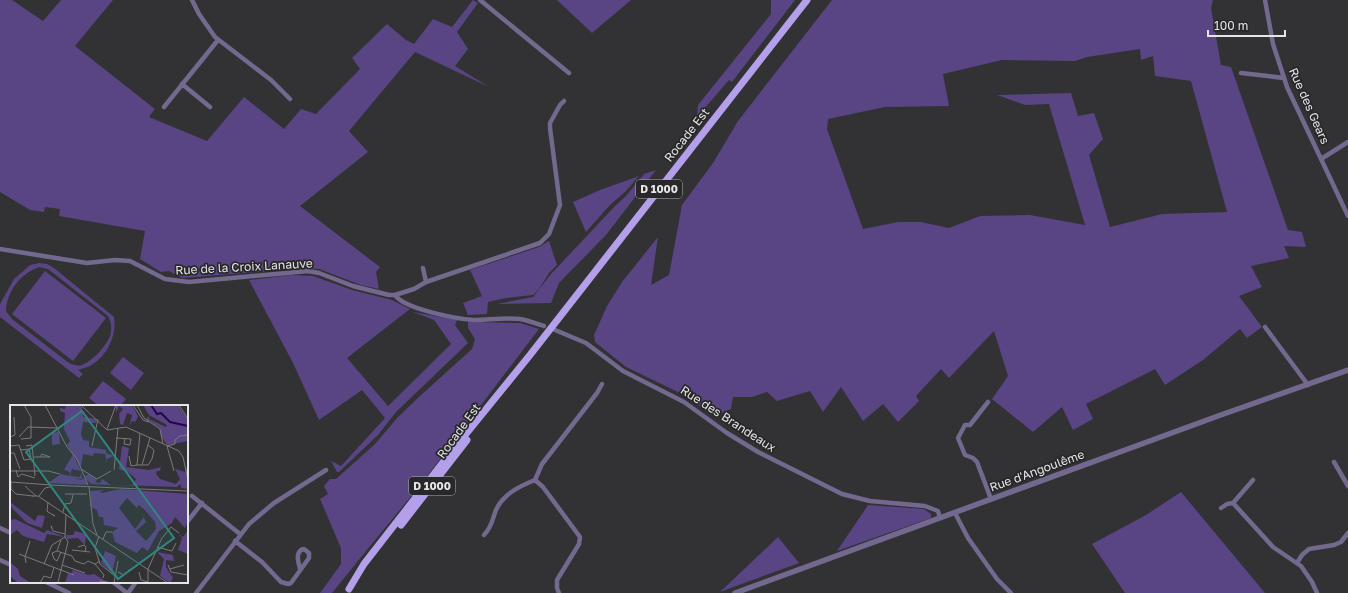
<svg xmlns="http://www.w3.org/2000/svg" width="1348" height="593" font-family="'Golos Text',sans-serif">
	<rect width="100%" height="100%" fill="#323134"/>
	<path fill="#594484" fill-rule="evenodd" d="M0,0H12L43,21L61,0H113L75,46L155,109L149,117L207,141L244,97L284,129L301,109L316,114L360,69L352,58L387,24L406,40L414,44L433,19L452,27L473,0L478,3L457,32L468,49L455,66L489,87L415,52L349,131L368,152L300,206L380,267L376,272L379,289L361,285L319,269L307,268L183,278L169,271L161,272L140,259L145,231L59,216L60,209L45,207L44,212L30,210L0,192Z
		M557,0H631L592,33Z
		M771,0H795L732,82L729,80L697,117L698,105L771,14Z
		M832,0H1213L1211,8L1221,65L1231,67L1288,230L1302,232L1306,247L1284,246L1289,258L1251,266L1262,287L1239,296L1262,327L1247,338L1240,329L1203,360L1165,385L1155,369L1086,404L1093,419L1073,430L1062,407L1033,432L992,399L1008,376L994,331L949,378L941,369L916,396L919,401L898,422L883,404L863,421L841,387L823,412L810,391L777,401L767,392L752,397H733L731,409L714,416L682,394L626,367L595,342L594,335L607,306L622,282L658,237L651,285L669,275L682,205L713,163L738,121ZM1140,49L1141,60L1153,56L1155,76L1191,81L1227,212L1162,214L1110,227L1089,155L1103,139L1094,113L1078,116L1071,93L997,95L1025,105L1049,104L1085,225L1030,215L980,216L949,228L921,222H898L863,229L827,129L828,119L885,107L949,106L943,74L1002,60L1075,61L1087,57Z
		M656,170L606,235L559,283L551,303L497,304L533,297L551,274L615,206L626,196L644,174Z
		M639,176L626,191L610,205L586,232L573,202L600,190Z
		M549,241L557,265L549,273L539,289L533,295L506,298L488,302L487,314L468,315L463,303L482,296L470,270L539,247Z
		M39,263L47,264L54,268L114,317C117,335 108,354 93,364C89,367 83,368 78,370L83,374L79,378L0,317V304L14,279L30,265ZM39,267L48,269L108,316C110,320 112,325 111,331C111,341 94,360 84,364C79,367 74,365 69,363L12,319L6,311C7,291 20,274 39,267Z
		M45,271L106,318L73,361L12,314Z
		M292,275L313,276L352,290L392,300L410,309L347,358L388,406L451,344L434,320L413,312L457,320L455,325L468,343L396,412L378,435L339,472H337L331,461L341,466L385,418L362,390L319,420L293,363L249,280Z
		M468,322L520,323L539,329L418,488L366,551L332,593H320L341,564V548L320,499L328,494L324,486L330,479H336L375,444L398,417L420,396L472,349L475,339L468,328Z
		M123,357L144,373L131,390L110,373Z
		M103,381L126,399L120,406H99L89,398Z
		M1181,492L1265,593H1125L1092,544L1146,515Z
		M868,505L924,509L931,514V518L837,551Z
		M778,537L799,563L720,592Z"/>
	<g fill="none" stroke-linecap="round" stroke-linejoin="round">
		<path stroke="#73698e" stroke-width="4.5" d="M192,0L199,14L215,37L271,80L290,99
			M480,0L569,73
			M1265,0L1273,44L1287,87L1348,216
			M1241,73L1284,78
			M182,84L210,107
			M164,107L218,40
			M1321,159L1348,142
			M0,249L87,263L115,260L130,261L165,279L189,282L308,271L319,273L353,286L389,295H395L414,289L426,282L540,243L549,234L560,205L550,128V123L560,105L564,101
			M423,268L426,282
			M395,295C404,309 457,319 474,320C489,320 505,317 520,319C528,320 536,324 544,326
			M1265,327L1308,385
			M555,330L586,343L623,371L684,402L727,433L758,452L842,494L870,501L925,506L938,511L940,518
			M988,402L970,425H965L958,438L965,455L973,458L977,462L991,499
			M1334,462L1348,486
			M535,480L543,487L580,537L579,544L557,580V588L559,593
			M192,496L240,534
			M1233,503L1253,480
			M1221,508L1227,504L1233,503L1273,547L1301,566L1312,582L1317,593
			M955,513L968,538L997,579L1011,593
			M187,522L202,503
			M0,528L11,533
			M484,535C492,527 492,520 496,510C503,494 520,486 535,480L542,464L597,393L602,384
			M235,541L262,562L281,582L288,584L291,583L309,558V553L304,549L301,550C295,555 299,563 300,569
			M0,560L11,565
			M1297,563L1302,555L1309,549L1334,545L1341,542L1348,533
			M46,582L69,593
			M113,582L127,593
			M128,593L136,582
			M196,593L249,524L274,503L326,470"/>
		<path stroke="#73698e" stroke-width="5.5" d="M735,593L1218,416L1348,370"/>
		<path stroke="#b49feb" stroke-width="7" d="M401,525L467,440
			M349,589L364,564L448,456L530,355L807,0"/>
	</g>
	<g text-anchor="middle" stroke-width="3.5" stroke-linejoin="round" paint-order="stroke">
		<g fill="#28282a" stroke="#acacae" stroke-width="1">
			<rect x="636" y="180" width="46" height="18" rx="3"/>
			<rect x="409" y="477" width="46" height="18" rx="3"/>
		</g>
		<g font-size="11" font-weight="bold" fill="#e5e5e6">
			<text x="659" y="193">D 1000</text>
			<text x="432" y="490">D 1000</text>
		</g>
		<g font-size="12" fill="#e5e5e6" stroke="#28282a">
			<text transform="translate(1309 106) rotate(66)" y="4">Rue des Gears</text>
			<text transform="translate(687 135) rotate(-52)" y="4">Rocade Est</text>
			<text transform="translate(244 267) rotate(-3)" y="4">Rue de la Croix Lanauve</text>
			<text transform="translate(728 419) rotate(33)" y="4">Rue des Brandeaux</text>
			<text transform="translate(459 431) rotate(-54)" y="4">Rocade Est</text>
			<text transform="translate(1037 471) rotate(-20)" y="4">Rue d'Angoulême</text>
		</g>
	</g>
	<g transform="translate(10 405)">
		<rect width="178" height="178" fill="#323134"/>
		<path d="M56,0H69L72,2L73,12L87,14L86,18L73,17L71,29L73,35L79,36V42L96,45V48L104,51L97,54V58L95,49L84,48L83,51L73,49L71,62L57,40L60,36L54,24L55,8L50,6V3L55,4ZM106,0H122L126,7L128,12L125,17L122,16L119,22L122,10L117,8L113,20L110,19L109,9L113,4L109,1L106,8ZM133,0H167L168,2V0L178,15V36L157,40L151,31L150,23L136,14L139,11V14L156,22L157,20L139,10ZM49,27L50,39L42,40V28ZM112,41L119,43L116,62L139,65L151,62L150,66H147L146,69L150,74L166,79L170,74L165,64L175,67L178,59V84L171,83V79L167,82L108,80H123L126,74L119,68L109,64ZM63,49L71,66L62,64L60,71L70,72L71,67L72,74L63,73L71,75L74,73L78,80L38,78L51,69L59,71L60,67L54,65ZM79,69L87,75L85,77L90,78L92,74L101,80L81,79L76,74L75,71ZM111,84L178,89V117L175,123L165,112L162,118L149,126L138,146L132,142L127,148L105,137L102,127L108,123L94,120L93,112H89L87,105L81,102L80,86L94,85L90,87L92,88ZM117,93L127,103L129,100L135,105L145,117L146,124L136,136L126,126L136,117L131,107L134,112L125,124L109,103ZM0,97L25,116L28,110L35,111L32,123L17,118L2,103ZM5,114L34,128L37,125L55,132L37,129L34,137L13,131L7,125L0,130V115ZM65,126L76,129L75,140L68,133L57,134L56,130H63ZM177,127L178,128V149L168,145L172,133L168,128L173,132ZM95,146L106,151L102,168L91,158ZM147,147L163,150L164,156L156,155V162L163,173L160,178L150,171L154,154ZM0,157L8,164L10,171L21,178H8L0,171ZM63,165L78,170L84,169L99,178H55L58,168L61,169Z" fill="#594484" fill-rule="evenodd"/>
		<path fill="none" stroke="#290254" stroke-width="2" d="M141,0L147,9L151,8L160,17L178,21"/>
		<path fill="none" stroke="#7a797b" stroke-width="1" d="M35,0L57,42L67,54L78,80M71,0L97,25L116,22L169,46L173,52L178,75M123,0L133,15L139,17M127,0L134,13L150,24L153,39M169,0L178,14M97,24L106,0M130,28L127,60H132L140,33M0,32L5,30L4,12M9,32L18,22L48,23M106,33L121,34M115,33L114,39L120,40L121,34M11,34L21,33V12L14,0M0,41L9,40L14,55L21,54L19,44L11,45M16,41L22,40L25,71M82,41L88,14M157,41L165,39V35L170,31L178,30M157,41L164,66M0,48H4L10,64M119,51L121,61L127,60M24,52H40L32,49L30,52M132,60H138L142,54L144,45L138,40M71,64L87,74L101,66M6,65L8,72L12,69L25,73M104,65L108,23M0,66H38L50,69M1,77V84L6,89L23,91M1,77L41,80M40,80L178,86M15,81L26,91M79,82L83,119L87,130M55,89H77M22,91H28L158,178M29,91L35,83L40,82M38,97L37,106L38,107L45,111L43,110M53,107L55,99L61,98L63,90M42,123L41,121L43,126L55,129M89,131L85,143L90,159L106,172M93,134L96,127H102M51,135L47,146L62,151L65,156L74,159L78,156L85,159L90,156M68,142L74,140L76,142L75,147M147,142L162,146L166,138M62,145L80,147M47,146L42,148L44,154L47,156L51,147M9,149L64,170M16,158L15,152L20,136M34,159L42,140L55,132M85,159L94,170L93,173M52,160L75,168M158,160L161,167L178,170M160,164L174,160M108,167L114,170L120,164M129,167L131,175L138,177M89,176L104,178M48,177L58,137L55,132L56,109M30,178L34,171L41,173L44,162M104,178L108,156M138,178V164L152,133L161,122L169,128"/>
		<path fill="#2f8780" fill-opacity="0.15" stroke="#2f8780" stroke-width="2" d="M72,6L164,133L108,174L16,47Z"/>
		<rect width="178" height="178" fill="none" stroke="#e5e5e6" stroke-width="2"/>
	</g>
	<path d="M1208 30v6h77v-6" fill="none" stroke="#e5e5e6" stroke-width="2"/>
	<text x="1214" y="30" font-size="12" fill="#e5e5e6" stroke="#28282a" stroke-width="3" paint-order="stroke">100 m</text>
</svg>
